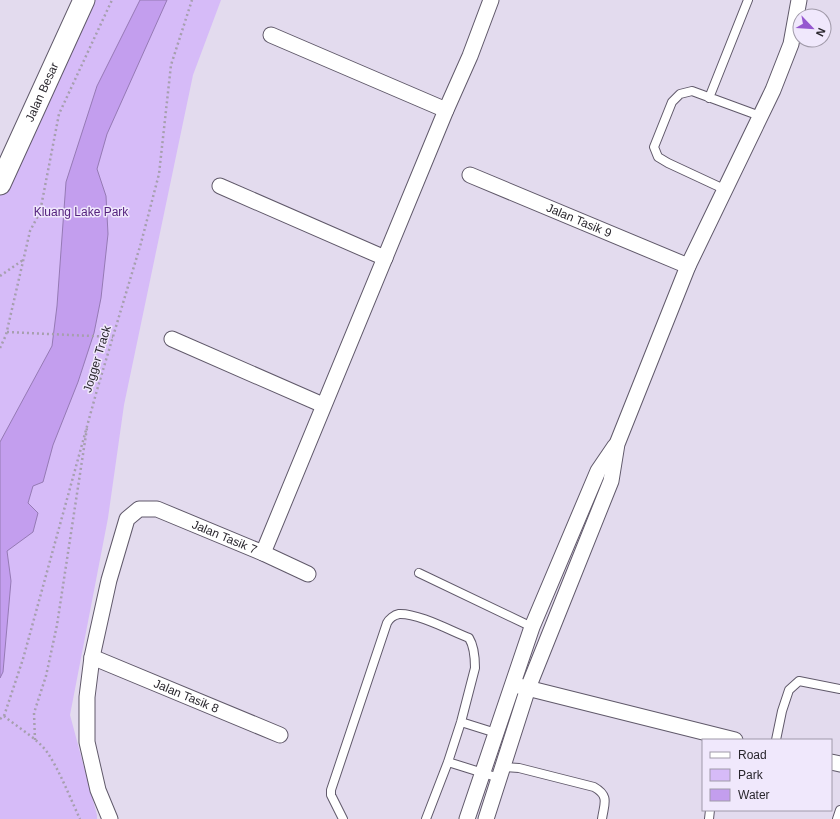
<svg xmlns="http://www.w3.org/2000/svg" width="840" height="819" font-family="Arial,sans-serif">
	<rect width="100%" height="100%" fill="#e3dbee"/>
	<path fill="#d6bbf8" d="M92,0H221L193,75L124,405L108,518L70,715L97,815V819H0V194Z"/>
	<path fill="#c39eee" stroke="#957ab4" d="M140,0H167L107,134L97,169L106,196L108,234L101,298L94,333L78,382L53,445L43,482L33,486L28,503L38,513L33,532L7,551L11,581L3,672L0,678V442L52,346L57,306L66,182L97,86Z"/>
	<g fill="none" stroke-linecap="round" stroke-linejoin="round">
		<g stroke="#60596a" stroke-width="10">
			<path id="lane" d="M709,98L748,0
				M726,190L668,163L658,157L654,147L672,102L680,94L692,91L760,116
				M419,573L532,627
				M461,722L496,733
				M776,740L782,711L789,690L799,681L840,689
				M448,762L499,778
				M502,767L519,768L594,787C610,796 604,804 602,819
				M343,819L331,795V790L387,623C389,619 394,615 399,614C418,613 451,631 469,638C474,646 475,658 475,668L461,722L448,762L426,819
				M709,819L710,810
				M837,819L840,810"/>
		</g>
		<g stroke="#60596a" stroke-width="17">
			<g id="street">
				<path d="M271,35L446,110"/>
				<path id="s1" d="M470,175L688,266"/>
				<path d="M220,186L385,258"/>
				<path d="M172,339L323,405"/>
				<path d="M263,553L446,110L470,56L491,0"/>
				<path id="s2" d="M92,657L280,735"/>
				<path d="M519,686L735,740"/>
				<path d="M831,762L840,764"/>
				<path id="s3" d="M110,819L98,790L87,742V697L92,657L109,580L127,519L139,509H157L263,553L308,574"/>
				<path d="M467,819L532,627L598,471L615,446"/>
				<path d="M486,819L528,688L611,481L617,444L688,266L773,90L791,44L799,0"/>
			</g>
		</g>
		<g stroke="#60596a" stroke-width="23">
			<g id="secondary">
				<path id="s4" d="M0,184L84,0"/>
			</g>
		</g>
		<path stroke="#a69fae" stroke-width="2.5" stroke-dasharray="2 3" stroke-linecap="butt" d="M0,276L23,260
			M7,332L113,337
			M0,348L6,335L30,231L40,212L59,114L112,0
			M4,716C17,727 37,738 47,752C60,771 70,798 80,819
			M0,719L4,716L23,659L97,390L141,243L159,174L171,65L192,0
			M35,740L34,713L46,676L57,625L87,428"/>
		<use href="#lane" stroke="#fff" stroke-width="8"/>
		<use href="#street" stroke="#fff" stroke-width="15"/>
		<use href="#secondary" stroke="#fff" stroke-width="21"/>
	</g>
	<g text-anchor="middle" stroke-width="3" stroke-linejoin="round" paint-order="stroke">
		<g font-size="12" fill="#29262d" stroke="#f0e8fc">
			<text dy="4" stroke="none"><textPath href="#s4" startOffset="101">Jalan Besar</textPath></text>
			<text dy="4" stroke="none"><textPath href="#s1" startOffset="118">Jalan Tasik 9</textPath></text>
			<text transform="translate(97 359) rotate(-73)" y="4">Jogger Track</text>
			<text dy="4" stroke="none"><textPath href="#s3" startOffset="415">Jalan Tasik 7</textPath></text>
			<text dy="4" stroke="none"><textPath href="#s2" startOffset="102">Jalan Tasik 8</textPath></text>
		</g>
		<g font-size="12" fill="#55237e" stroke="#f0e8fc">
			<text x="81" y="216">Kluang Lake Park</text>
		</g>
	</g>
	<rect x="702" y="739" width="130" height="72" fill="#f0e8fc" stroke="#a09aa9"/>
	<rect x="710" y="752" width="20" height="6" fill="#ffffff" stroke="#a09aa9"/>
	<text x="738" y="759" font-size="12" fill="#29262d">Road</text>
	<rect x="710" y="769" width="20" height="12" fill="#d6bbf8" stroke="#a09aa9"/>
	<text x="738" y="779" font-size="12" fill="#29262d">Park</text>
	<rect x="710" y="789" width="20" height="12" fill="#c39eee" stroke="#a09aa9"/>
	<text x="738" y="799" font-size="12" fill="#29262d">Water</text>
	<g transform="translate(812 28) rotate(115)"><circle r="19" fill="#f0e8fc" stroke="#a09aa9"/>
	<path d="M0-3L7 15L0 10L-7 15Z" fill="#9558cf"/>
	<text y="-6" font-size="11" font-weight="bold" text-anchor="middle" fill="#29262d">N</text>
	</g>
</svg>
